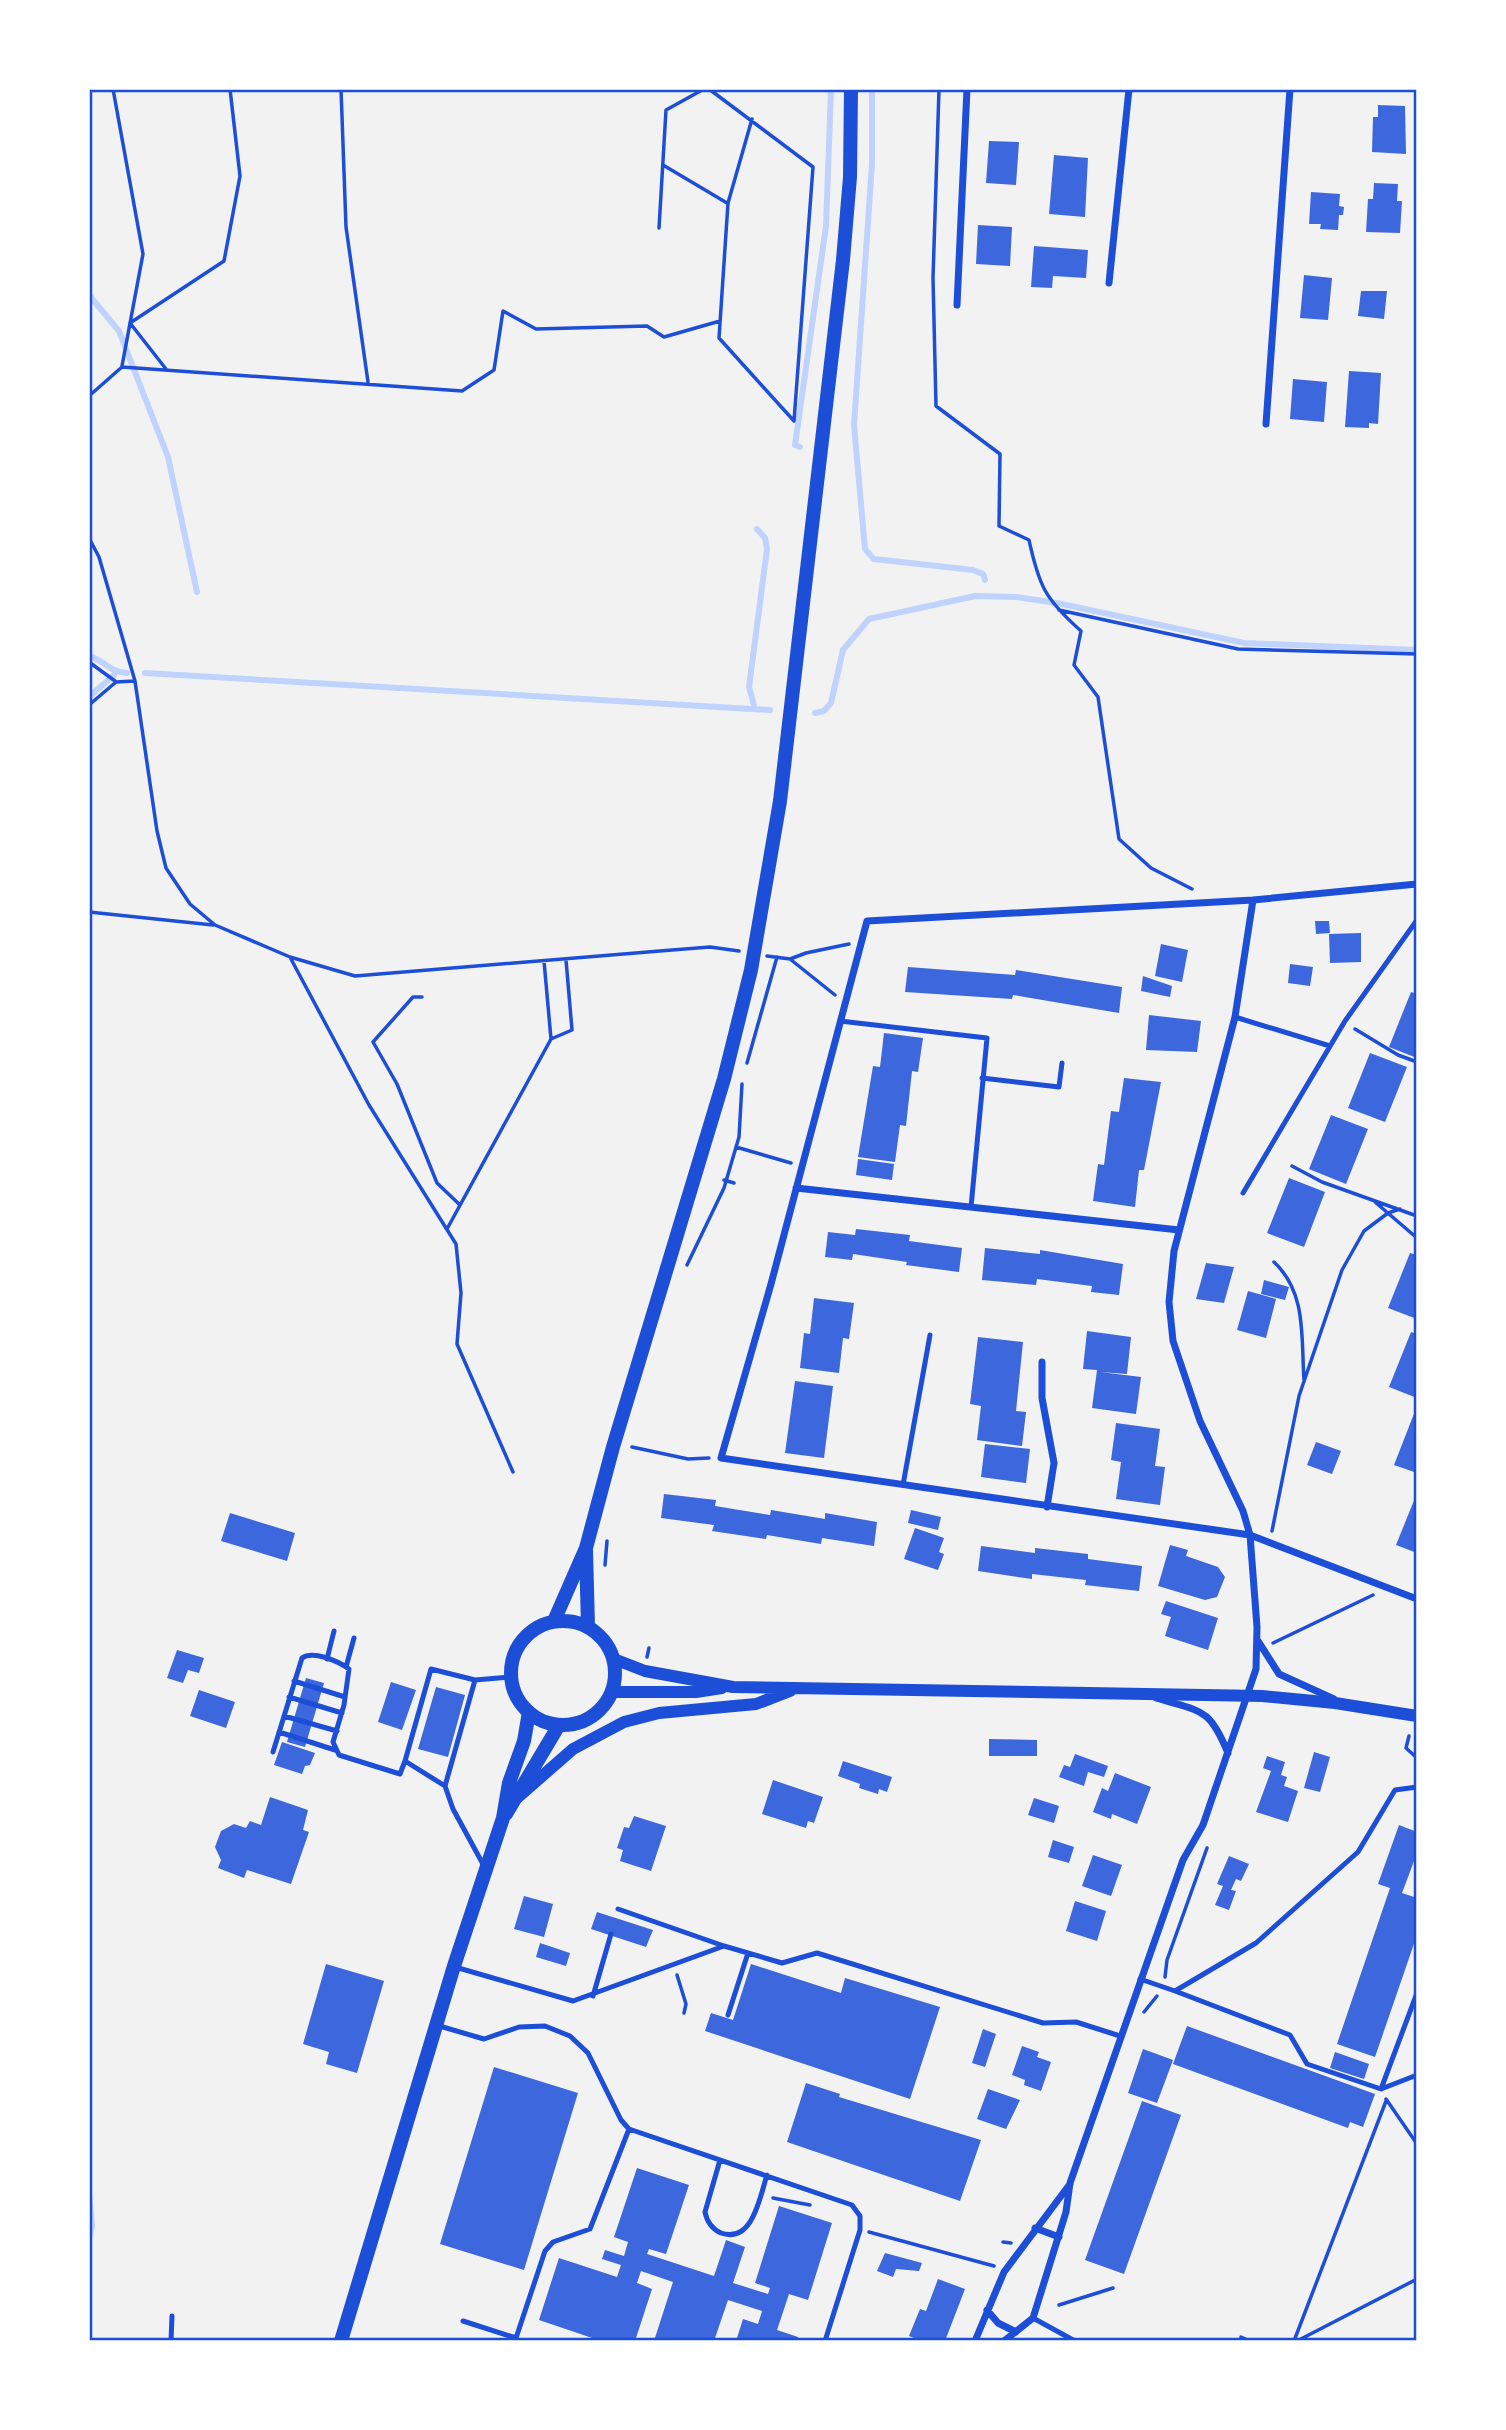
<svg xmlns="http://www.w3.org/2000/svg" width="1506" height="2430" font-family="'Fira Sans Condensed',sans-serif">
	<rect width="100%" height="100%" fill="#f2f2f2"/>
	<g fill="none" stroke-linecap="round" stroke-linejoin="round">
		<path stroke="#bfd3fe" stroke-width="6" d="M872,89V164L854,425L865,549L874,559L973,570L983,574L985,580
			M89,295L119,331L168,457L197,592
			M800,447L795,445L826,226L831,89
			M89,656C104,660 111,673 127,673
			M145,673L770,710
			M89,697L114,675
			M755,709L749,687L767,549L765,538L757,529
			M815,713L824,711L831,703L843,650L869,619L975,596L1016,597L1057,603L1244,643L1417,650
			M89,2193L92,2226L89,2239"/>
	</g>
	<path fill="#3d67dc" d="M1378,105L1405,106L1406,154L1372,152L1373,117H1378Z
		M989,141L1019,142L1016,185L986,183Z
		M1054,155L1088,158L1085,217L1049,214Z
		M1374,183L1398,184L1397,201H1402L1400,233L1366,232L1368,199H1373Z
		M1311,192L1340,194L1339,206L1344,207L1343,215H1339L1338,230L1320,229L1321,224H1309Z
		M978,225L1012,227L1010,266L976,264Z
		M1034,246L1088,250L1086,278L1053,276L1052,288L1031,287Z
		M1304,275L1332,278L1328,320L1300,318Z
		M1361,291H1387L1384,319L1358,316Z
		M1349,371L1381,373L1378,424L1369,423V428L1345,427Z
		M1293,379L1327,382L1324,422L1290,419Z
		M1315,921H1329L1330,933L1316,934Z
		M1361,933V962L1330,963L1329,934Z
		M1161,944L1188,950L1182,982L1155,976Z
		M1290,964L1313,967L1310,986L1288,983Z
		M908,967L1015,975L1016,970L1122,987L1119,1013L1013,995L1012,999L905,992Z
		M1143,976L1172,986L1170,997L1141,991Z
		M1411,992L1417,994V1058L1389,1047Z
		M1149,1015L1201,1021L1197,1052L1146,1050Z
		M884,1033L923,1038L918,1072L912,1071L906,1126L900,1125L895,1162L858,1157L873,1066L880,1067Z
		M1370,1053L1407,1067L1385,1122L1348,1108Z
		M1124,1078L1161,1082L1144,1170H1139L1135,1207L1093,1201L1098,1164L1104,1165L1111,1111L1119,1112Z
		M1331,1115L1368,1129L1346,1184L1309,1169Z
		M858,1159L894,1164L892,1180L856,1175Z
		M1289,1178L1325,1192L1304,1247L1267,1233Z
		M856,1229L910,1235L909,1241L962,1248L959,1272L906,1265L907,1262L853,1254L852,1260L825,1257L828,1232L855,1235Z
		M985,1248L1040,1254V1250L1123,1264L1119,1295L1091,1292L1092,1286L1037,1279L1036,1285L982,1280Z
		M1410,1253L1417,1255V1319L1388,1308Z
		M1206,1263L1234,1267L1224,1303L1196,1299Z
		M1264,1280L1289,1287L1285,1300L1261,1294Z
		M1248,1291L1276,1299L1266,1338L1237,1330Z
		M814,1298L854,1303L849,1339L843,1338L839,1373L800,1368L804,1333L810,1334Z
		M1087,1331L1131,1337L1127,1374L1100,1372L1141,1377L1136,1414L1092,1408L1097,1370L1083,1369Z
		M1411,1332L1417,1334V1398L1389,1387Z
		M978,1337L1023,1342L1016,1411L1026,1412L1022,1446L977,1440L981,1406L970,1404Z
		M795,1381L833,1386L824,1458L785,1453Z
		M1417,1406V1473L1394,1465Z
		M1116,1423L1160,1429L1155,1466L1165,1467L1160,1505L1116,1499L1121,1462L1111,1460Z
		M1316,1442L1341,1451L1332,1474L1307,1465Z
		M985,1444L1030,1449L1026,1483L981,1477Z
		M1417,1493V1553L1396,1545Z
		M664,1494L716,1500L715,1506L770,1515L771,1510L825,1519V1513L877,1522L874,1546L822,1538L821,1544L767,1535L766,1539L712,1531L714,1525L661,1518Z
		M911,1510L941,1517L938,1530L908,1523Z
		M230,1513L295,1533L287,1561L221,1541Z
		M915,1528L944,1538L939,1552L944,1554L938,1570L904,1559Z
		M1170,1545L1188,1550L1186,1556L1218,1567L1225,1577L1217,1597L1205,1600L1158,1586Z
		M981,1546L1035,1553V1548L1088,1554V1559L1142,1566L1139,1591L1085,1585L1086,1580L1032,1574V1579L978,1571Z
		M1166,1601L1218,1618L1208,1650L1165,1636L1171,1617L1161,1614Z
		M177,1650L204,1658L199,1673L188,1670L183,1683L167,1678Z
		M306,1678L324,1683L305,1747L287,1742Z
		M391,1682L416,1690L402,1730L378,1722Z
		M436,1687L465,1695L448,1757L418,1749Z
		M199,1690L235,1702L226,1728L190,1716Z
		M989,1739L1037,1740V1756H989Z
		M282,1742L315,1753L310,1765L305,1766L302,1774L274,1765Z
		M1314,1752L1330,1757L1320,1792L1304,1788Z
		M1075,1754L1108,1766L1104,1777L1088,1772L1084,1786L1059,1777L1064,1765L1070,1767Z
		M1267,1756L1285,1762L1281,1775L1287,1777L1284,1786L1298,1791L1288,1822L1256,1812L1271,1771L1263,1768Z
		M843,1761L892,1777L887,1792L879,1789L878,1794L859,1788L860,1784L838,1776Z
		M1115,1773L1151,1787L1137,1824L1112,1814L1111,1819L1093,1812L1102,1788L1108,1791Z
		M773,1780L823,1797L814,1823L808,1821L806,1828L762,1814Z
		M270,1797L308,1810L303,1830L309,1832L291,1884L247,1870L244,1878L218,1868L221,1860L215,1847L221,1831L234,1824L246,1828L250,1821L261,1825Z
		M1034,1798L1059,1806L1054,1823L1028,1815Z
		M634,1816L666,1826L651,1871L620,1861L623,1850L617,1848L624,1827L629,1828Z
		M1399,1825L1417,1832V1853L1402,1893L1417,1898V1935L1375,2057L1337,2044L1390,1888L1378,1884Z
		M1053,1840L1074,1847L1069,1863L1048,1857Z
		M1093,1855L1122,1865L1111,1896L1082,1886Z
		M1229,1856L1249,1864L1241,1881L1236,1879L1231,1890L1236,1891L1229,1910L1215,1905L1223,1886L1217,1884Z
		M524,1896L553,1904L544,1937L514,1929Z
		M1075,1901L1106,1911L1097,1941L1066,1931Z
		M597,1912L653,1930L646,1947L591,1929Z
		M540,1943L570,1953L566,1966L536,1957Z
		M326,1964L384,1981L357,2073L326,2064L329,2052L303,2044Z
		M751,1964L841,1993L845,1978L940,2007L910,2099L705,2031L711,2013L733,2020Z
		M1187,2026L1375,2094L1363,2127L1350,2122L1348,2128L1173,2064Z
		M983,2029L996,2034L985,2067L972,2063Z
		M1022,2046L1039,2052L1037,2057L1051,2062L1041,2091L1024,2085L1025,2080L1012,2075Z
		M1143,2049L1173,2060L1157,2103L1128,2093Z
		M1335,2052L1369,2064L1364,2079L1330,2068Z
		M494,2067L578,2093L524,2270L440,2244Z
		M806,2083L840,2094L839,2097L981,2140L960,2201L787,2142Z
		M988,2089L1020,2100L1006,2129L977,2119Z
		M1142,2101L1181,2115L1124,2274L1085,2260Z
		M637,2168L689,2185L666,2254L649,2249L647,2254L714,2276L726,2240L745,2247L733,2283L768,2294L770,2288L755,2283L779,2206L832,2223L808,2300L789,2294L777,2330L798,2337L797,2341H736L743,2319L758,2324L762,2311L728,2300L714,2341H654L673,2282L641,2271L637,2283L652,2289L635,2341H601L539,2320L559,2258L617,2277L621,2265L602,2259L605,2250L624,2256L628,2242L614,2237Z
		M885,2253L922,2263L919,2271L896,2269L893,2277L877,2271Z
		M938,2279L965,2289L945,2341H921L909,2336L920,2309L926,2311Z"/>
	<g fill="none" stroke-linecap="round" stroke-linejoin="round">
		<path stroke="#1d4ed8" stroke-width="3.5" d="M113,89L143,254L122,366
			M341,89L346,227L368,382
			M709,89L813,167L794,421L719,338L728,203L752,119
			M939,89L933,278L936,406L1000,454L999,526L1029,540C1039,586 1045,599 1081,631L1074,665L1098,697L1119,839L1151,868L1192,889
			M663,165L727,203
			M659,228L666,110L704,89
			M166,369L130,323L224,261L240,176L230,89
			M89,396L122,367L462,391L494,370L503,311L536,329L647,326L664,337L720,321
			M89,538L99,557L135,681L157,831L166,868L190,904L215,925L290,957L355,976L672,950L710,947L739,951
			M1059,610L1238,649L1417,654
			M89,662L115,681
			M89,705L116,682L134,681
			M89,912L213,925
			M767,956L790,959L835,995
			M291,959L369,1105L456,1244L461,1293L457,1344L513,1472
			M790,959L806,953L849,944
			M422,997H413L373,1042L397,1084L437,1183L460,1205
			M1355,1029L1398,1055L1417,1062
			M551,1039L572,1030L566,960
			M747,1063L777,957
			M736,1147L791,1163
			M1292,1166L1322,1182L1417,1216
			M724,1180L734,1183
			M1375,1202L1417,1238
			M447,1229L551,1039L544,961
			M1274,1262C1307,1293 1301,1337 1304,1380
			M687,1265L724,1188L739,1137L742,1084
			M632,1447L688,1459L709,1458
			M1272,1531L1299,1396L1342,1270L1364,1231L1388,1213L1400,1209
			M605,1565L607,1541
			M1273,1643L1373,1595
			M647,1657L649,1648
			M1409,1736L1406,1748L1417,1758
			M677,1975L686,2004L684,2013
			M1165,1977L1167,1960L1207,1848
			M1144,2012L1157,1996
			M1386,2099L1417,2144
			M773,2198L810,2205
			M869,2232L994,2266
			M1003,2242L1011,2243
			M1059,2305L1113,2288
			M1241,2337L1250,2341
			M1294,2341L1386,2101
			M1297,2341L1417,2279"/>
		<path stroke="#1d4ed8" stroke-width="5" d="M1235,1017L1330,1046
			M840,1021L987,1038L971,1207
			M982,1078L1059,1087L1062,1063
			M1243,1193L1345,1021L1417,920
			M903,1485L930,1335
			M327,1659L334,1631
			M346,1667L354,1638
			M294,1681L345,1697
			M289,1697L342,1713
			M284,1716L337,1731
			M279,1732L335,1750
			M273,1752L302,1658C313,1650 338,1661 349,1669L344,1705L333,1742L339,1755L400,1774L405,1761
			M445,1786L475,1680
			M484,1866L453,1809L445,1786L405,1761L431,1669L475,1680L511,1677
			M618,1909L724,1946
			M455,1967L573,2001L724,1946L782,1963L817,1953L1043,2023L1076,2022L1120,2036
			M1140,1979L1175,1991L1256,1943L1358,1852L1395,1790L1417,1787
			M1175,1991L1290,2035L1307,2064L1381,2089L1417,2075
			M593,1996L611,1934
			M728,2015L748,1953
			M436,2025L484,2039L519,2027L545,2026L570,2036L588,2053L621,2120L629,2129L852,2205L860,2216V2230L825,2341
			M1381,2089L1417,1993
			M720,2160L705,2212C707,2222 712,2229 721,2233C753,2244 760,2196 767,2175
			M1033,2318L1075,2341
			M463,2321L516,2338L545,2251L553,2242L590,2229L629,2129
			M171,2341L172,2316"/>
		<path stroke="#1d4ed8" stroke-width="7" d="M1109,283L1129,89
			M957,305L967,89
			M1266,424L1290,89
			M1253,900L867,921L771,1284L721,1458L1250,1535L1417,1599
			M796,1188L1179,1230
			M1042,1362V1398L1054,1463L1047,1507
			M1258,1641L1279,1674L1334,1699
			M1156,1698C1202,1712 1209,1707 1228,1753
			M1035,2228L1059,2237
			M987,2310L998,2323L1016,2332
			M975,2341L1004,2272L1070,2184
			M1004,2341L1033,2318L1066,2212L1070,2183L1183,1860L1203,1825L1256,1669L1257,1627L1250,1535L1243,1511L1200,1421L1173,1341L1169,1302L1174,1251L1235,1017L1253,900L1417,884"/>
		<path stroke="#1d4ed8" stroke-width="12" d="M614,1659L645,1671L733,1687L1262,1696L1335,1703L1417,1716
			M612,1692H696L722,1688
			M517,1798L573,1749L624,1722L659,1713L756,1704L790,1691"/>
		<path stroke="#1d4ed8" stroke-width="14" d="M586,1550L588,1627
			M511 1673a52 52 0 1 1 104 0a52 52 0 1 1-104 0Z
			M554,1621L586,1548L613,1447L724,1079L751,970L780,801L843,260L850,177L851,89
			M506,1814L559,1725
			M341,2341L454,1966L503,1818L509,1783L524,1741L529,1712"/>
	</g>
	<rect width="1506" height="2430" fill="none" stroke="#ffffff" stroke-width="182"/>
	<rect x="91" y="91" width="1324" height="2248" fill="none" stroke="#1d4ed8" stroke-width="2.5"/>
</svg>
